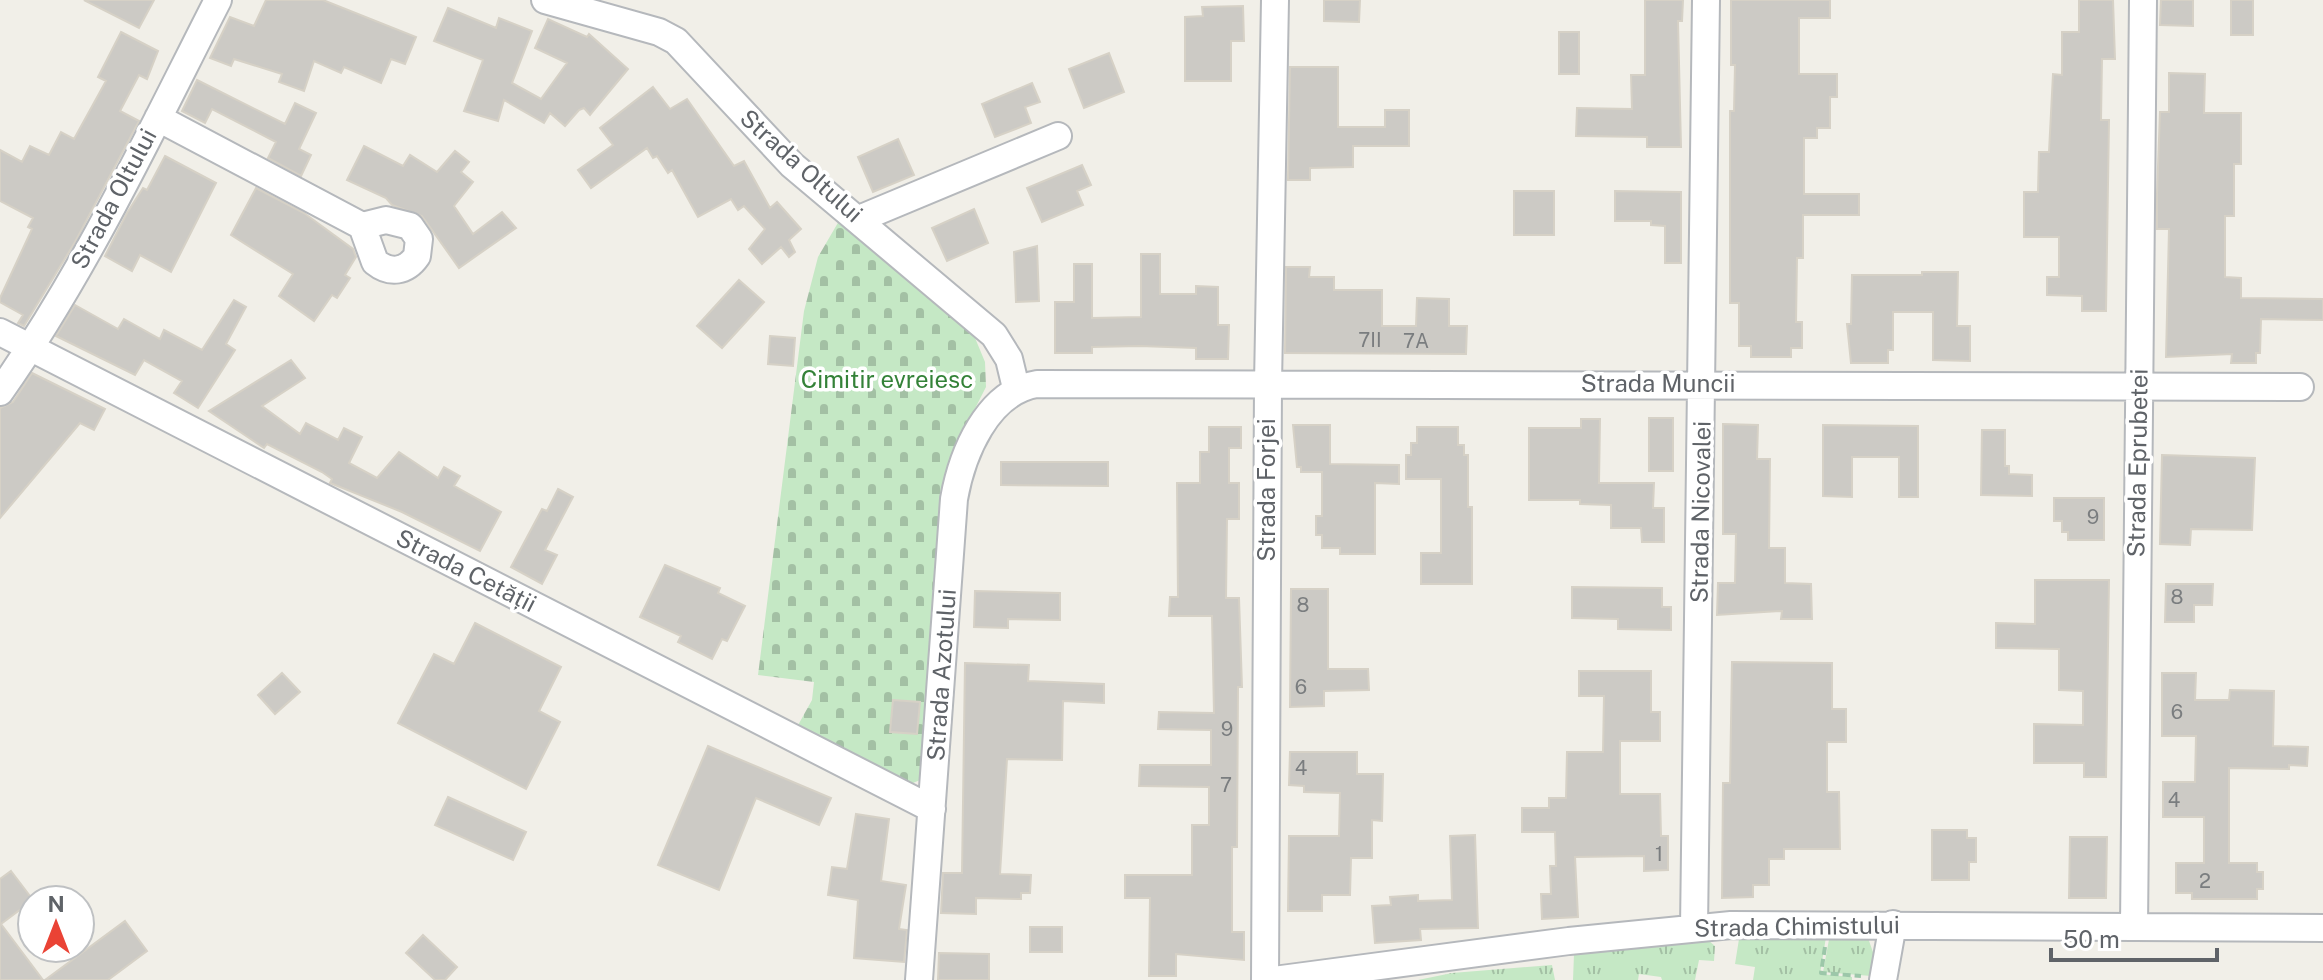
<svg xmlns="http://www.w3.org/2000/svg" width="2323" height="980" font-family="'Public Sans',sans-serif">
	<defs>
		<pattern id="grass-tufts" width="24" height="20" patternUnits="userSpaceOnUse" patternTransform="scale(2)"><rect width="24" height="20" fill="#c5e8c5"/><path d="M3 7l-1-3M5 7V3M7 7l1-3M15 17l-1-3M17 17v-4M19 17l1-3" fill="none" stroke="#a3c0a4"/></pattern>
		<pattern id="cemetery-stones" width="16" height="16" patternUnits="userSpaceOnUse" patternTransform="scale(2)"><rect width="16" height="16" fill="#c5e8c5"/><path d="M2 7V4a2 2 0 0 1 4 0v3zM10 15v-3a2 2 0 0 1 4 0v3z" fill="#a3c0a4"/></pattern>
	</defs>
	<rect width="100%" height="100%" fill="#f1efe8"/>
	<path fill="url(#grass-tufts)" d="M1830,934L1868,938L1874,955L1871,976L1823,972Z
		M1826,937L1820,974L1852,977V980H1753L1755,967L1735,964L1739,939Z
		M1709,941L1715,946L1714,961L1699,960L1695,980H1662L1661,977L1639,974L1638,980H1573L1574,954Z
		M1552,965L1555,980H1418L1452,973Z"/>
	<path fill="url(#cemetery-stones)" d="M839,221L973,333L985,362L986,387L963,432L942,489L920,780L913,783L797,727L812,700L814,682L758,675L804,311L818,257Z"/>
	<path fill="#cccac5" stroke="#d6d1c6" stroke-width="2" d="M84,0H154L139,28Z
		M266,0H323L416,37L405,64L391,59L381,83L344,67L341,73L314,61L304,91L279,82L282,74L234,59L231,66L210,58L230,17L254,26Z
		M1324,0H1360L1359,22L1324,21Z
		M1645,0H1683L1682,21H1678L1681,147H1647V137L1576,136L1577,108L1632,109L1631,75H1645Z
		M1731,0H1830V18H1799V74H1837V97H1830V128H1817V138H1804V194H1859V215H1803V258H1797L1796,322H1802V348H1791V357H1751V346H1739V303H1730V111H1734L1735,65H1731Z
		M2079,0H2113L2115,59H2102L2101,120H2109L2106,311H2082V296L2047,295V277H2059V237H2024V192H2038L2039,152H2049L2053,74L2062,75V32H2079Z
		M2161,0H2193V26L2160,25Z
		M2231,0H2253V35H2231Z
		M1243,6L1244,41H1231V81H1185V17L1203,16L1202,7Z
		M448,8L496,28L499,18L532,31L512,83L541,99L567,63L535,48L548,19L587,37L589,34L628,69L590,115L584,108L579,110L565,126L550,113L544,123L504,100L498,121L464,111L483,60L434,41Z
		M121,32L158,51L147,79L139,75L120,111L139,121L75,242L24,326L18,323L23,315L0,302V298L32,229L28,227L33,218L0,201V150L22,162L30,146L49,155L61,132L74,139L106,81L98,77Z
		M1559,32H1579V74H1559Z
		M1109,53L1124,92L1084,108L1069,69Z
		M1290,67H1338V127H1385V110H1409V146H1353V167L1310,168V180H1288Z
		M2169,73L2205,74L2204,113H2241V164H2234V216H2225V277L2241,278V298L2323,299V320L2261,319L2260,353H2256V363H2231L2232,354L2166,357L2169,229H2157V194L2160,112H2169Z
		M197,80L285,124L295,103L316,113L299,149L311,155L301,176L268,158L276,142L212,109L205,123L182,111Z
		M1032,83L1040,102L1025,107L1031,123L995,137L982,104Z
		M653,87L670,109L687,99L734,166L744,161L770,208L777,202L801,229L789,240L795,252L789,257L781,247L762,264L749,249L765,229L744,206L738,210L731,199L698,217L672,170L668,173L657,156L653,158L647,148L591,188L578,170L613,145L600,128Z
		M898,139L914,175L873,192L858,157Z
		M364,146L403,166L410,155L437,172L455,151L469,162L461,172L473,182L454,206L473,234L502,212L516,228L459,268L422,216L392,205L386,198L347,180Z
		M165,156L216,183L171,272L140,255L132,271L105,256L127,213L143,188L147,190Z
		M1082,165L1091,185L1077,191L1083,205L1042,222L1027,188Z
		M256,188L304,213L353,249L356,257L345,275L350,278L337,298L332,295L314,321L279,296L293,274L231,235Z
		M1514,191H1554V235H1514Z
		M1615,191L1681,192V263H1665V226L1651,225V221H1615Z
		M974,209L988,243L947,261L932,228Z
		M1037,246L1039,301L1016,302L1014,252Z
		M1141,254H1160V294H1196V286L1218,287V325H1229L1228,359H1196V348L1140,346L1092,347V353H1055V302H1074V264H1092V318L1141,317Z
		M1286,267H1310L1309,277H1334V290H1382V326H1416L1417,298L1449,299V326H1467L1466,354L1285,353Z
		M1922,272H1958L1957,326H1970V361L1933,360V312H1893V350H1888V363H1851L1847,324H1851L1852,275H1922Z
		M739,280L764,302L722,348L697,326Z
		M234,300L246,307L226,344L235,350L198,408L174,393L182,381L144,360L135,375L56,336L75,305L118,329L124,319L160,339L164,330L202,350Z
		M770,336L795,338L793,366L768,364Z
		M291,360L305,378L262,406L300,434L306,423L338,440L344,428L362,437L349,463L377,478L399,452L438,478L444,467L460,476L454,486L501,512L480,551L402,512L330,483L332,479L322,472L267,444L264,448L209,411Z
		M32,373L105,409L94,430L80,423L0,518V408L13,402Z
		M1649,418H1673V471H1649Z
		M1581,419H1600L1599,483H1654L1653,508H1664V542H1642L1641,528H1611V505L1580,504V500H1529V428H1581Z
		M1723,424L1758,425L1757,459H1770L1769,548H1785V583L1811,584L1812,619H1781L1782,611L1717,615L1718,583H1735L1736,534H1723Z
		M1293,425H1330V464L1399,465V484L1375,483V554H1340V548H1322V535H1316V516H1322V472H1301V467H1297Z
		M1823,425L1918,426V497H1899V457H1852V497L1823,496Z
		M1209,427H1241V448H1229V483H1239V519H1227L1226,598H1239L1242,687H1238L1237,847H1232V932H1244V960L1176,954V976H1149L1150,898H1125V875H1192V825H1209V787L1139,786L1140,765H1211V730L1158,729L1159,712L1214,713L1212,616H1169L1170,597H1178L1177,483H1200V452H1209Z
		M1417,427H1458V445H1464V455H1468V507H1472V584H1421V553H1441V479H1406V455H1411V443H1417Z
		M1982,430H2005V466H2009V474L2032,475V496L1981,495Z
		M2162,455L2255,458L2252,530L2191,529L2190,545L2160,544Z
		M1001,462H1108V486L1001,485Z
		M558,489L573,497L545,550L557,555L542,584L511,567L542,509L547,511Z
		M2054,498H2104V540H2068V532H2062V521H2054Z
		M665,565L720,588L718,593L745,606L727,641L722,639L712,659L678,642L681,636L640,617Z
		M2035,580H2109L2106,777H2084V763H2034V724L2083,725V691L2059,690V649L1996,648V623L2035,624Z
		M2166,584H2213L2212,605H2194V622H2165Z
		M1572,587L1662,588V607H1671V630L1618,629V619L1572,618Z
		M1291,589H1328V669H1368L1369,690L1324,691V706L1290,707Z
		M975,591L1060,593V620L1008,619V628L974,627Z
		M475,623L561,667L539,711L560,722L526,789L398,723L434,654L454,664Z
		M1732,662L1832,663V709H1846V742H1827V792H1839L1840,849H1784V859H1769V885H1753V897L1722,898L1723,783H1730Z
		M965,663L1029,665L1028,681L1104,684V703L1063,701L1062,760L1007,759L1000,874L1031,875L1030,893H1021V899L976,898V914L941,913L943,873H962Z
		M1579,671H1651V712H1660V741H1620V794H1660L1661,836H1668V870L1644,871V856L1575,857L1578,917L1542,919L1541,894H1551L1550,866H1556L1555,832H1522V808H1549V798H1566L1567,752H1603L1604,696H1579Z
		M282,673L300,692L275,714L258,695Z
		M2162,673H2196L2195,700H2229L2230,690L2274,691L2273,746L2308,747L2307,766L2289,765V769L2229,768V863H2257V872H2263V889H2257V899H2192V893H2176V863H2204V817H2163V782H2195L2196,736H2162Z
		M893,700L920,702L917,734L890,732Z
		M708,746L831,798L819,825L756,798L719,890L658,865Z
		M1290,752H1357V774H1383L1382,821L1372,820V858H1351L1350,895H1322V911H1288L1289,836H1339L1340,793L1304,792V786L1289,785Z
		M448,797L526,832L513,860L435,825Z
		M856,814L889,819L881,881L906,885L899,929L907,930L904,962L854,958L858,900L828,895L832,867L847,869Z
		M1932,830H1967V838H1976V862H1969V880H1932Z
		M1475,835L1478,928L1420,929L1421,940L1375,943L1372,906L1391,905L1390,897L1418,895V901L1452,900L1450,836Z
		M2070,837H2107L2106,898H2069Z
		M11,871L33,900L1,924L43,980H0V879Z
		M125,921L147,951L108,980H45Z
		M1030,927H1062V952H1030Z
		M423,935L457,967L445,980H435L406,953Z
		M939,953L989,954V980H938Z"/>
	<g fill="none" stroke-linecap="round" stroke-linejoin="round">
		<g stroke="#b5b8bc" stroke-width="30">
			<path id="minor" d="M545,0L659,32L676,41L792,165L994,335L1009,359L1016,388
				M158,118L362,226
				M859,219L1058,136
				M386,220L410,226L419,239L417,256C406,272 390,274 375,262L362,226Z
				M0,332L932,809
				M0,392C86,270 150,133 218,0
				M2134,927L2143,0
				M1694,928L1706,0
				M919,980L954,499C962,454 987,392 1037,384L2300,387
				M1265,980L1268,384L1275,0
				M1274,980L1569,941L1731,925L2323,928
				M1883,980L1893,924"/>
		</g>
		<path stroke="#9cc7a9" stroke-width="4" stroke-dasharray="8 4" stroke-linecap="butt" d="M1825,947L1821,973L1861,976"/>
		<use href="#minor" stroke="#fff" stroke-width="26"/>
	</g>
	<g text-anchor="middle" stroke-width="7" stroke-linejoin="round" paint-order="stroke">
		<g font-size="20" fill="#7a7d7f">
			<text x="1370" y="347">7II</text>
			<text x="1416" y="348">7A</text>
			<text x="2093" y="524">9</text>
			<text x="2177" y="604">8</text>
			<text x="1303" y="612">8</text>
			<text x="1301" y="694">6</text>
			<text x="2177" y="719">6</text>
			<text x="1227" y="736">9</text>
			<text x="1301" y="775">4</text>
			<text x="1226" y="792">7</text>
			<text x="2174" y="807">4</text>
			<text x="1659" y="861">1</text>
			<text x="2205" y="888">2</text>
		</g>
		<g font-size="24" fill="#5f6368" stroke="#fff">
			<text transform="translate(801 166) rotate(42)" y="8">Strada Oltului</text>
			<text transform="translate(114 199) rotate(-62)" y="8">Strada Oltului</text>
			<text x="1658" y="392">Strada Muncii</text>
			<text transform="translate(2138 463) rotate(-89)" y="8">Strada Eprubetei</text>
			<text transform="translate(1267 490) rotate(-90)" y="8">Strada Forjei</text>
			<text transform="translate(1701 512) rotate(-89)" y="8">Strada Nicovalei</text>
			<text transform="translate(466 571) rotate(27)" y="8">Strada Cetății</text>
			<text transform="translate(942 675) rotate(-86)" y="8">Strada Azotului</text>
			<text transform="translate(1797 927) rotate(-1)" y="8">Strada Chimistului</text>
		</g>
		<g font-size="24" fill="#348238" stroke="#fff">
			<text x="887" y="388">Cimitir evreiesc</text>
		</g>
	</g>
	<g transform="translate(56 924)"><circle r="38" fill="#ffffff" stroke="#bfc1c3" stroke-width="2"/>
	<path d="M0-6L14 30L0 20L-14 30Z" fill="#ea4335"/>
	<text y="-12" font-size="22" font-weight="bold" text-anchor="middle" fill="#5f6368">N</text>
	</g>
	<path d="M2051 948v12h166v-12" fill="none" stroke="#5f6368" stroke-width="4"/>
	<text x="2063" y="948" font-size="24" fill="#5f6368" stroke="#ffffff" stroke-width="6" paint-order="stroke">50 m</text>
</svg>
